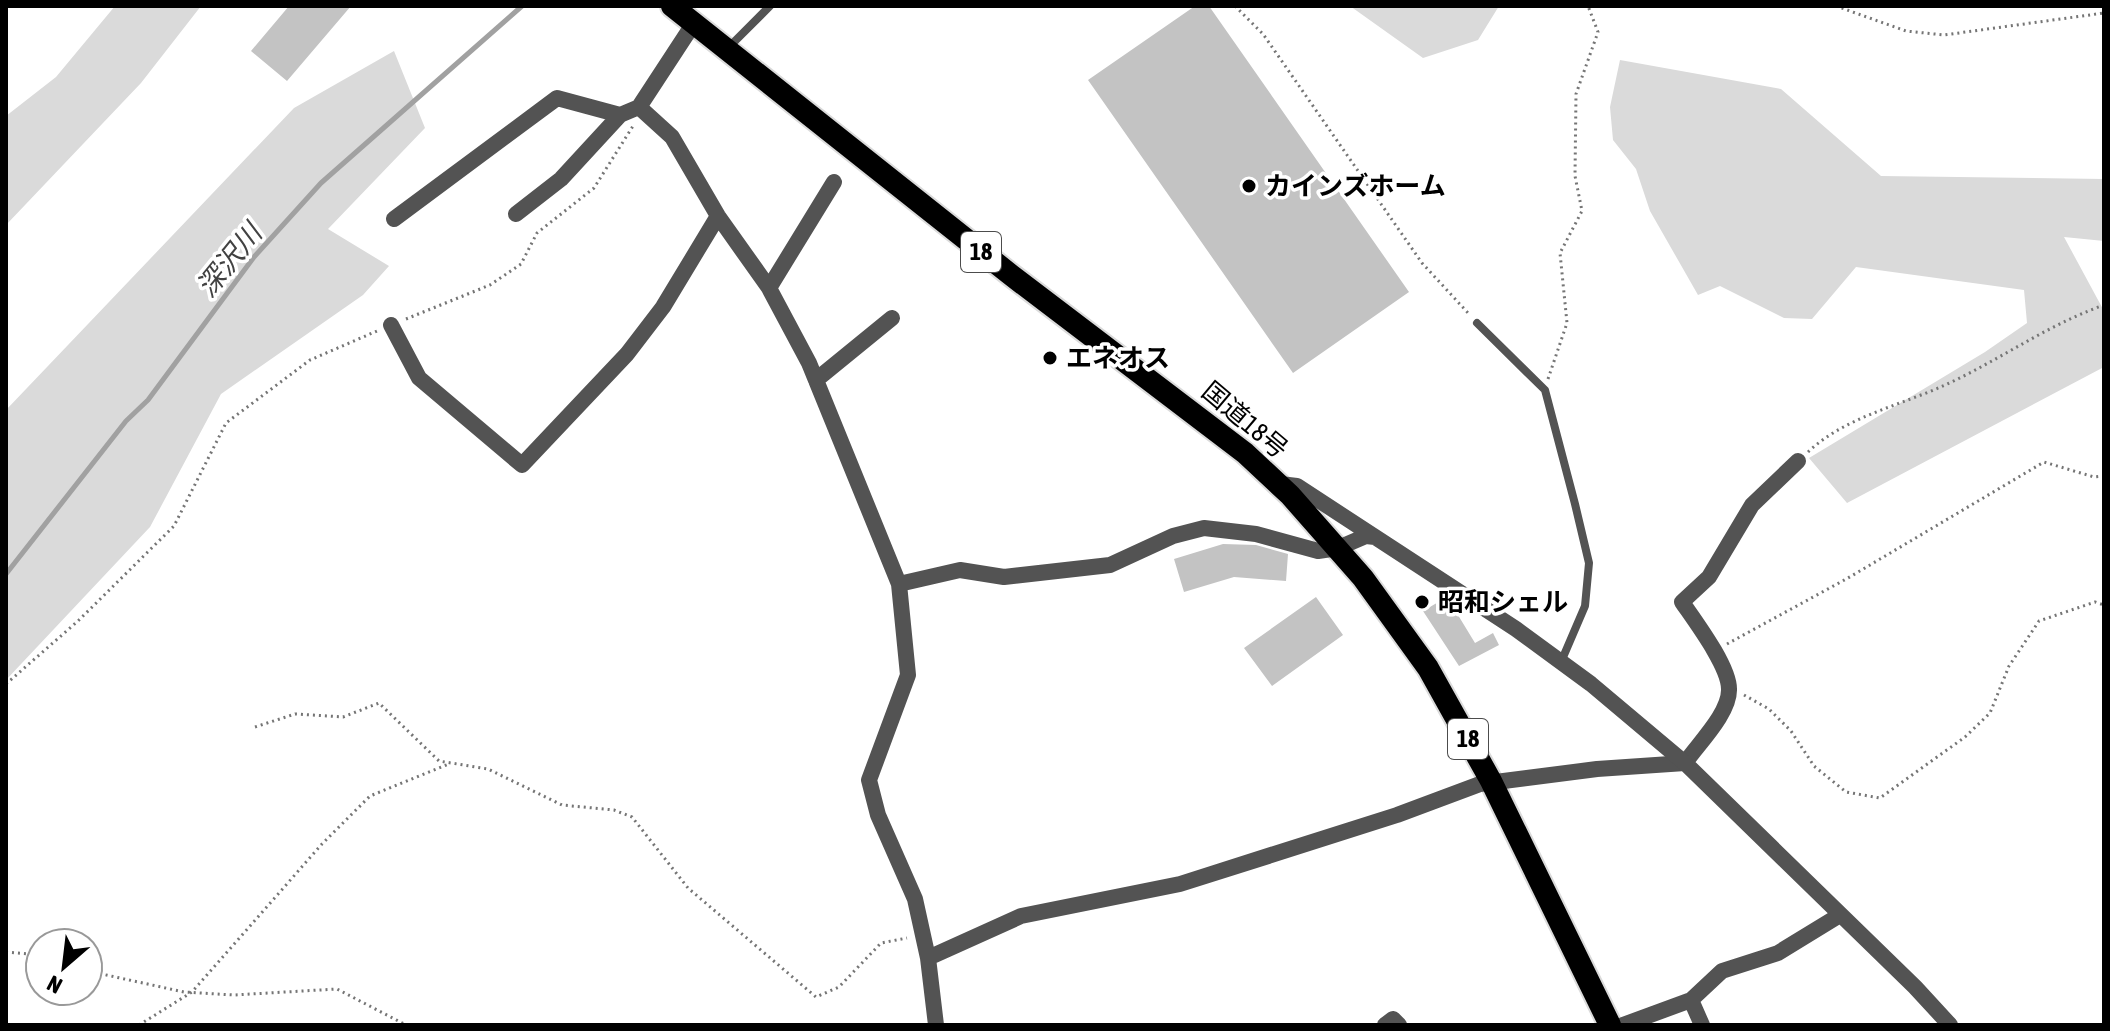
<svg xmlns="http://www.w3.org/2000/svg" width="2110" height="1031" font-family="'Asap Condensed','Noto Sans JP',sans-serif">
	<rect width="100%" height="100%" fill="#fff"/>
	<path fill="#dadada" d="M115,6H201L141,83L6,225V116L56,77Z
		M1350,6H1499L1478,40L1423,58Z
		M394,51L425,128L328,229L389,266L363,295L221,394L150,527L6,680V410L294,108Z
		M1620,60L1781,89L1881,176L2104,179V241L2064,237L2104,311V367L1847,503L1809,458L1985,352L2027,323L2024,290L1856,267L1812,319L1784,318L1720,286L1698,295L1650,211L1636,169L1613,140L1610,107Z"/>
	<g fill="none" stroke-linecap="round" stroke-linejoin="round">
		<path stroke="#a1a1a1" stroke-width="5" d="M6,574L126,421L148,400L254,257L321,183L522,6"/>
	</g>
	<path fill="#c3c3c3" d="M289,6H351L287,81L251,51Z
		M1195,6H1209L1409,292L1293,373L1088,80Z
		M1223,544L1256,545L1288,554L1286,581L1234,577L1184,592L1174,559Z
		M1316,597L1343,635L1272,686L1244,648Z
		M1447,597L1475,643L1493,633L1499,645L1459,666L1423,611Z"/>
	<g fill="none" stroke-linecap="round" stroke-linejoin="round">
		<g stroke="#dbdbdb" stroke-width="26">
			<path id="trunk" d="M672,6L1011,275L1245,453L1290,495L1363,578L1428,668L1491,781L1610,1025"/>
		</g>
		<path stroke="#757575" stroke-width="3" stroke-dasharray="2 4" stroke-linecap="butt" d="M1235,6L1263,34L1422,263L1469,314
			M1836,6L1906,31L1944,35L2104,13
			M406,319L490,285L521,264L537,233L594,188L633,126
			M1548,379L1567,323L1560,253L1582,211L1575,176L1576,94L1598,32L1588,6
			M1808,452C1845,417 1899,406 1945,385C2000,360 2047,325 2104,305
			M1727,644L1848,578L2044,462L2094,477L2104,476
			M6,684L78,621L174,526L226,423L310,360L377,331
			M1744,695L1769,709L1791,731L1814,766L1846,792L1880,798L1965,737L1990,713L2009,666L2039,621L2095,602L2104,605
			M255,727L295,714L343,717L379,703L439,761L488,769L562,805L614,810L632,817L688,888L816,997L839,987L881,943L907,938
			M6,952L40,955
			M88,971L184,992L234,995L337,989L406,1025
			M139,1025L192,992L322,844L370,796L449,764"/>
		<path stroke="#535353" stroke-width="8" d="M728,48L770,6
			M1477,323L1545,390L1575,504L1589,563L1585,606L1561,662"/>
		<path stroke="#535353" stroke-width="16" d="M639,107L672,137L718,216L769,288L809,363L899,584L908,675L869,780L878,815L915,899L928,958L936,1025
			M516,214L561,179L620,115L639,107L692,26
			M394,219L557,98L620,115
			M769,288L834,182
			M391,325L419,378L522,465L627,354L663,307L718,216
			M816,380L892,318
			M899,584L960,570L1004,577L1110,565L1173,536L1204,528L1256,534L1318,551L1338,548
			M1685,763C1698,744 1730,713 1729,689C1729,666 1695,621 1682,602L1709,577L1752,505L1798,461
			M928,958L1021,916L1180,884L1397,815L1480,784L1597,769L1685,763L1915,987L1950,1025
			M1691,1000L1702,1025
			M1385,1025L1393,1019L1399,1025
			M1623,1025L1691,1000L1722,971L1778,953L1840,915"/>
		<path stroke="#535353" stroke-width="16" d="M1280,484L1297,486L1516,629L1591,684L1685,763
			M1338,548L1366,536L1375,537"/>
		<use href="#trunk" stroke="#000" stroke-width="22"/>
	</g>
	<g fill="#000" stroke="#fff" stroke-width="3">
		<circle cx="1249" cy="186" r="8"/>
		<circle cx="1050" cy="358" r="8"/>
		<circle cx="1422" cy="602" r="8"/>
	</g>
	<g text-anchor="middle" stroke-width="7" stroke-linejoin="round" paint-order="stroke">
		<g fill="#fff" stroke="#4c4c4c" stroke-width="2">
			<rect x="961" y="232" width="40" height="40" rx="6"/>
			<rect x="1448" y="719" width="40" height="40" rx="6"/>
		</g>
		<g font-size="24" font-weight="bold" fill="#000">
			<text x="981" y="260">18</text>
			<text x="1468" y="747">18</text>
		</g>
		<g font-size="26" font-weight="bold" fill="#000" stroke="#fff" text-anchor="start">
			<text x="1265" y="195">カインズホーム</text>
			<text x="1066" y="367">エネオス</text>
			<text x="1438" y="611">昭和シェル</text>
		</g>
		<g font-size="26" fill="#000" stroke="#fff">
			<text transform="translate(1245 420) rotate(40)" y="9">国道18号</text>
		</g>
		<g font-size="28" font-style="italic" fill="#424242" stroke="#fff">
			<text transform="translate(229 260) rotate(-51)" y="10">深沢川</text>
		</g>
	</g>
	<rect width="2110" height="1031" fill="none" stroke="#000000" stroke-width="16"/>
	<g transform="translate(64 967) rotate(208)"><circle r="38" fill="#ffffff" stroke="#999999" stroke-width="2"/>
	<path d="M0-6L14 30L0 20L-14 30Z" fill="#000000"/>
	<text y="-12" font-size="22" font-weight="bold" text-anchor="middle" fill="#000000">N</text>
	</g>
</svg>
